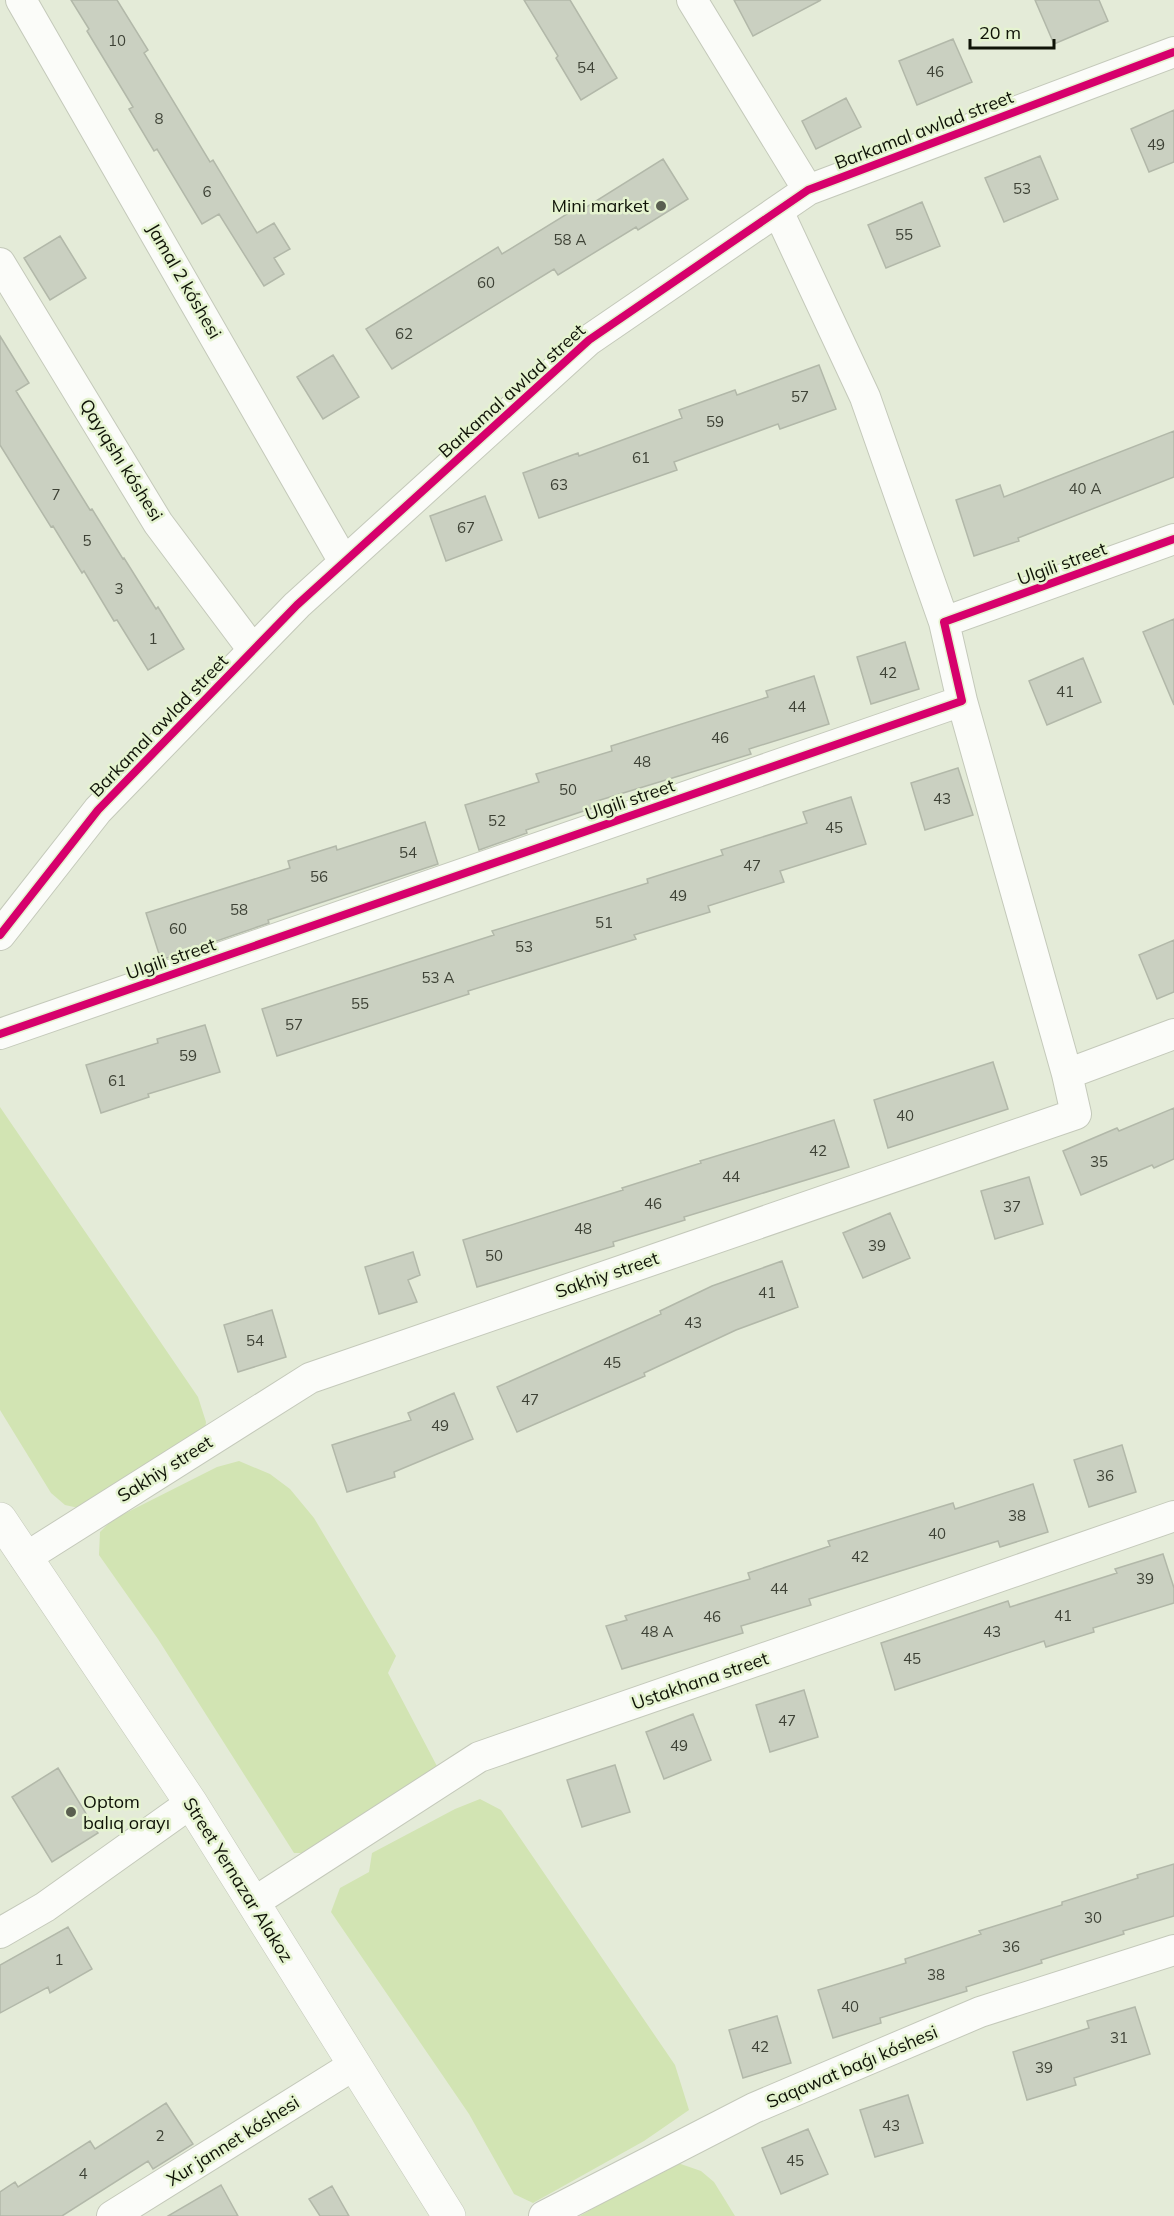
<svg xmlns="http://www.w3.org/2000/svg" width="1174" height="2216" font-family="Mulish,sans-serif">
	<rect width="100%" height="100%" fill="#e4ebd8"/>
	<path fill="#d2e4b3" d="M0,1107L198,1397L206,1422L204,1437L83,1509L65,1505L51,1493L0,1410Z
		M239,1461L270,1474L290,1489L314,1518L396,1656L388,1673L439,1770L311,1853H294L158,1639L99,1555L100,1532L112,1520L217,1467Z
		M480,1799L501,1810L675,2065L689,2110L644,2141L533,2203L514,2194L469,2114L331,1912L340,1888L369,1872L372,1853L455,1809Z
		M672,2161L701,2171L714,2182L735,2216H580Z"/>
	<path fill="#cad0c1" stroke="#b2b8a9" stroke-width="1.5" d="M71,0H117L148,50L144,53L210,162L213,160L257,233L274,223L290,249L274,258L284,274L264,286L219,214L202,224L157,149L154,151L129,109L133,107L87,31L89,29Z
		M524,0H570L617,78L581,100L556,58L558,56Z
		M734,0H821L753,36Z
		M1035,0H1099L1108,21L1054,44Z
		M953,39L972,82L917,105L899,61Z
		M846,98L861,127L816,149L802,121Z
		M1174,110V162L1149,172L1131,129Z
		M1040,156L1058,199L1004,222L985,178Z
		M663,159L688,199L638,230L636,227L558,275L554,269L392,369L366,329L498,247L502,254L583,204L585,208Z
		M922,202L940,246L886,268L868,225Z
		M60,236L86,278L50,300L24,258Z
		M0,336L29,383L16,391L90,510L92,509L123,559L124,558L156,609L158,607L184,649L148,670L117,620L114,621L84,571L82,573L53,526L51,527L0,445Z
		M333,355L359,397L323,419L297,377Z
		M819,365L836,409L780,429L778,424L674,462L677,470L539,518L523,473L578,453L579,456L682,418L679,410L735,390L737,395Z
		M1174,431V477L1018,538L1019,541L974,556L956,500L1000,485L1004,497Z
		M485,496L502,540L446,561L430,516Z
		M1174,619V705L1143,632Z
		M905,642L919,689L871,704L857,657Z
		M1083,658L1101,702L1047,725L1029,681Z
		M814,676L829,724L749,749L751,754L597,801L599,806L526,830L527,833L479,850L465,805L539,782L536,774L612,751L611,746L768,697L766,691Z
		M958,768L973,815L925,830L911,783Z
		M851,797L866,844L780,871L784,882L708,906L710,912L634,935L636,939L468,991L469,994L277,1056L262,1009L494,935L492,931L648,883L647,879L723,855L721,850L807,823L803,812Z
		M425,822L438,864L268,920L269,923L161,960L146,913L290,868L288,861L336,846L337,850Z
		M1174,940V992L1157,999L1139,955Z
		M205,1025L220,1072L148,1094L149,1097L101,1113L86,1065L158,1043L157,1039Z
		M993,1062L1008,1109L888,1148L874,1100Z
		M1174,1108V1159L1154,1168L1152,1165L1081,1195L1063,1151L1117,1128L1119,1131Z
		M834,1120L849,1167L684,1217L685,1220L613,1242L614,1246L477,1287L463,1240L623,1190L622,1188L701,1163L700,1161Z
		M1029,1177L1043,1224L995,1239L981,1191Z
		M890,1213L910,1258L863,1278L843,1233Z
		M413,1252L420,1275L408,1280L417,1302L379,1314L365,1267Z
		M782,1261L798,1307L736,1330L644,1373L645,1376L517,1432L497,1387L661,1314L660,1311L712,1286Z
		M272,1310L286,1357L238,1372L224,1325Z
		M454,1393L473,1439L394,1472L395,1477L347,1492L332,1445L411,1420L408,1413Z
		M1122,1445L1136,1492L1089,1507L1074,1460Z
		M1033,1484L1048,1532L1000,1547L998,1541L809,1599L811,1605L741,1626L743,1633L622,1669L606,1626L627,1620L625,1616L750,1579L748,1573L830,1546L828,1541L953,1503L955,1509Z
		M1163,1554L1174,1588V1603L1093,1628L1094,1632L1046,1647L1044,1641L895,1690L881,1643L1008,1601L1010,1607L1117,1573L1115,1569Z
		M804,1690L818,1737L770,1752L756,1705Z
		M693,1714L711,1760L664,1779L646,1732Z
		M615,1765L630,1812L582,1827L567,1780Z
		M58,1768L98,1833L52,1862L12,1797Z
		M1174,1864V1916L1123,1931L1124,1934L1041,1960L1042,1963L966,1987L967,1991L880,2018L881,2023L833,2038L818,1990L906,1963L905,1959L981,1934L979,1931L1062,1905V1902L1138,1878L1137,1875Z
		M68,1927L92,1969L50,1993L48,1987L0,2013V1965Z
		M1135,2007L1150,2054L1074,2078L1076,2085L1027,2100L1013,2052L1089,2028L1087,2021Z
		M777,2016L791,2063L743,2078L729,2030Z
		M908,2095L923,2143L875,2157L860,2110Z
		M166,2103L193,2144L153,2169L148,2161L62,2216H0V2192L15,2182L18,2187L90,2141L95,2149Z
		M808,2129L828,2174L781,2194L762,2148Z
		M221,2185L238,2216H168Z
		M332,2186L349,2216H320L309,2199Z"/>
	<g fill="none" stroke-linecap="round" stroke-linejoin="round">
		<g stroke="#c4c9ba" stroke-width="32">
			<path id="minor" d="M21,0L344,562
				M692,0L808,190
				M778,211L865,397L944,622
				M0,263L158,523L253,650
				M962,701L1067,1074
				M0,935L98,810L297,605L589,340L808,190L1174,52
				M0,1034L962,701L944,622L1174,539
				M25,1558L310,1378L1076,1114L1067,1074L1174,1034
				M253,1903L479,1757L1174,1516
				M0,1933L45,1907L191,1803
				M112,2216L354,2065
				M544,2216L754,2108L980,2012L1174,1950"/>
		</g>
		<g stroke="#c4c9ba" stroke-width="34">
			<path id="major" d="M0,1519L191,1803L449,2216"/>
		</g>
		<use href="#minor" stroke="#fbfcf9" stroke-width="30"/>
		<use href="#major" stroke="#fbfcf9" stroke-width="33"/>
		<g stroke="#e5f3d0" stroke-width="11">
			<path id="cycleway" d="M0,935L98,810L297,605L589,340L808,190L1174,52
				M0,1034L962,701L944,622L1174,539"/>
		</g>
		<use href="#cycleway" stroke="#d6006c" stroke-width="8"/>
	</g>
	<g fill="#5a5f50" stroke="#e5f3d0" stroke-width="2">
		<circle cx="661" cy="206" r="6"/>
		<circle cx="71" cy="1812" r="6"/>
	</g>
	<g text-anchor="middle" stroke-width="5" stroke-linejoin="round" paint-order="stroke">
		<g font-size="15" fill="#3e4236">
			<text x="117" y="46">10</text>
			<text x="586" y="73">54</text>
			<text x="935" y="77">46</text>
			<text x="159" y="124">8</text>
			<text x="1156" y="150">49</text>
			<text x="1022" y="194">53</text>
			<text x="207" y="197">6</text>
			<text x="904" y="240">55</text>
			<text x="570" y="245">58 А</text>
			<text x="486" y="288">60</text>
			<text x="404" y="339">62</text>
			<text x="800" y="402">57</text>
			<text x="715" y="427">59</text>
			<text x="641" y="463">61</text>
			<text x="559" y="490">63</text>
			<text x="1085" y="494">40 А</text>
			<text x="56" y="500">7</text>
			<text x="466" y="533">67</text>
			<text x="87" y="546">5</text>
			<text x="119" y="594">3</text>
			<text x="153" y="644">1</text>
			<text x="888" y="678">42</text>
			<text x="1065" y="697">41</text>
			<text x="797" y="712">44</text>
			<text x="720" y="743">46</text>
			<text x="642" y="767">48</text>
			<text x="568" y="795">50</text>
			<text x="942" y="804">43</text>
			<text x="497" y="826">52</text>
			<text x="834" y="833">45</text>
			<text x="408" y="858">54</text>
			<text x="752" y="871">47</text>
			<text x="319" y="882">56</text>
			<text x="678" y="901">49</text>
			<text x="239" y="915">58</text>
			<text x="604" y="928">51</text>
			<text x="178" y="934">60</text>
			<text x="524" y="952">53</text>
			<text x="438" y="983">53 А</text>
			<text x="360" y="1009">55</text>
			<text x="294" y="1030">57</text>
			<text x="188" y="1061">59</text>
			<text x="117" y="1086">61</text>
			<text x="905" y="1121">40</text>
			<text x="818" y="1156">42</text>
			<text x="1099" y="1167">35</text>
			<text x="731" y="1182">44</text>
			<text x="653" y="1209">46</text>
			<text x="1012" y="1212">37</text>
			<text x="583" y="1234">48</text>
			<text x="877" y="1251">39</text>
			<text x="494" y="1261">50</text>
			<text x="767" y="1298">41</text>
			<text x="693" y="1328">43</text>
			<text x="255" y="1346">54</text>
			<text x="612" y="1368">45</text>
			<text x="530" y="1405">47</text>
			<text x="440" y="1431">49</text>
			<text x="1105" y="1481">36</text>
			<text x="1017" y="1521">38</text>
			<text x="937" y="1539">40</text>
			<text x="860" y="1562">42</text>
			<text x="1145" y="1584">39</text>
			<text x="779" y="1594">44</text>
			<text x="1063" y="1621">41</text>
			<text x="712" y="1622">46</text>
			<text x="657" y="1637">48 А</text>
			<text x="992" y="1637">43</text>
			<text x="912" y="1664">45</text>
			<text x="787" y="1726">47</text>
			<text x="679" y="1751">49</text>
			<text x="1093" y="1923">30</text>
			<text x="1011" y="1952">36</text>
			<text x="59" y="1965">1</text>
			<text x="936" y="1980">38</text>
			<text x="850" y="2012">40</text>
			<text x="1119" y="2043">31</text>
			<text x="760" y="2052">42</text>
			<text x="1044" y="2073">39</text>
			<text x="891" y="2131">43</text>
			<text x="160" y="2141">2</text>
			<text x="795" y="2166">45</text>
			<text x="83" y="2179">4</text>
		</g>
		<g font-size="18" fill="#0f1307" stroke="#e5f3d0">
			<text transform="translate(924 130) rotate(-21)" y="6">Barkamal awlad street</text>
			<text transform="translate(184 281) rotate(60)" y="6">Jamal 2 kóshesi</text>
			<text transform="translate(512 391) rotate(-42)" y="6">Barkamal awlad street</text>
			<text transform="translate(121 460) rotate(58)" y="6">Qayıqshı kóshesi</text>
			<text transform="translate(1062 564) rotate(-20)" y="6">Ulgili street</text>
			<text transform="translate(159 726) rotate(-46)" y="6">Barkamal awlad street</text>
			<text transform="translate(630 800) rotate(-19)" y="6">Ulgili street</text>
			<text transform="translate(171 959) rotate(-19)" y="6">Ulgili street</text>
			<text transform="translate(607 1275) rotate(-19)" y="6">Sakhiy street</text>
			<text transform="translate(165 1469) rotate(-32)" y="6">Sakhiy street</text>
			<text transform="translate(700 1681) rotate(-19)" y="6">Ustakhana street</text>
			<text transform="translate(238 1880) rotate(58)" y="6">Street Yernazar Alakoz</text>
			<text transform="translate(852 2067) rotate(-23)" y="6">Saqawat baǵı kóshesi</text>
			<text transform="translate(233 2141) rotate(-32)" y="6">Xur jannet kóshesi</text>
		</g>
		<g font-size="18" fill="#0f1307" stroke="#e5f3d0" text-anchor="end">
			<text x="649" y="212">Mini market</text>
			<text x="83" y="1808" text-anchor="start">Optom<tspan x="83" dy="21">balıq orayı</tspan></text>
		</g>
	</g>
	<path d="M970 39v9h84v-9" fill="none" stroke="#0f1307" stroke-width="3"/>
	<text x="979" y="39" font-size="18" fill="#0f1307" stroke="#e5f3d0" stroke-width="4.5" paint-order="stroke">20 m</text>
</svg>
